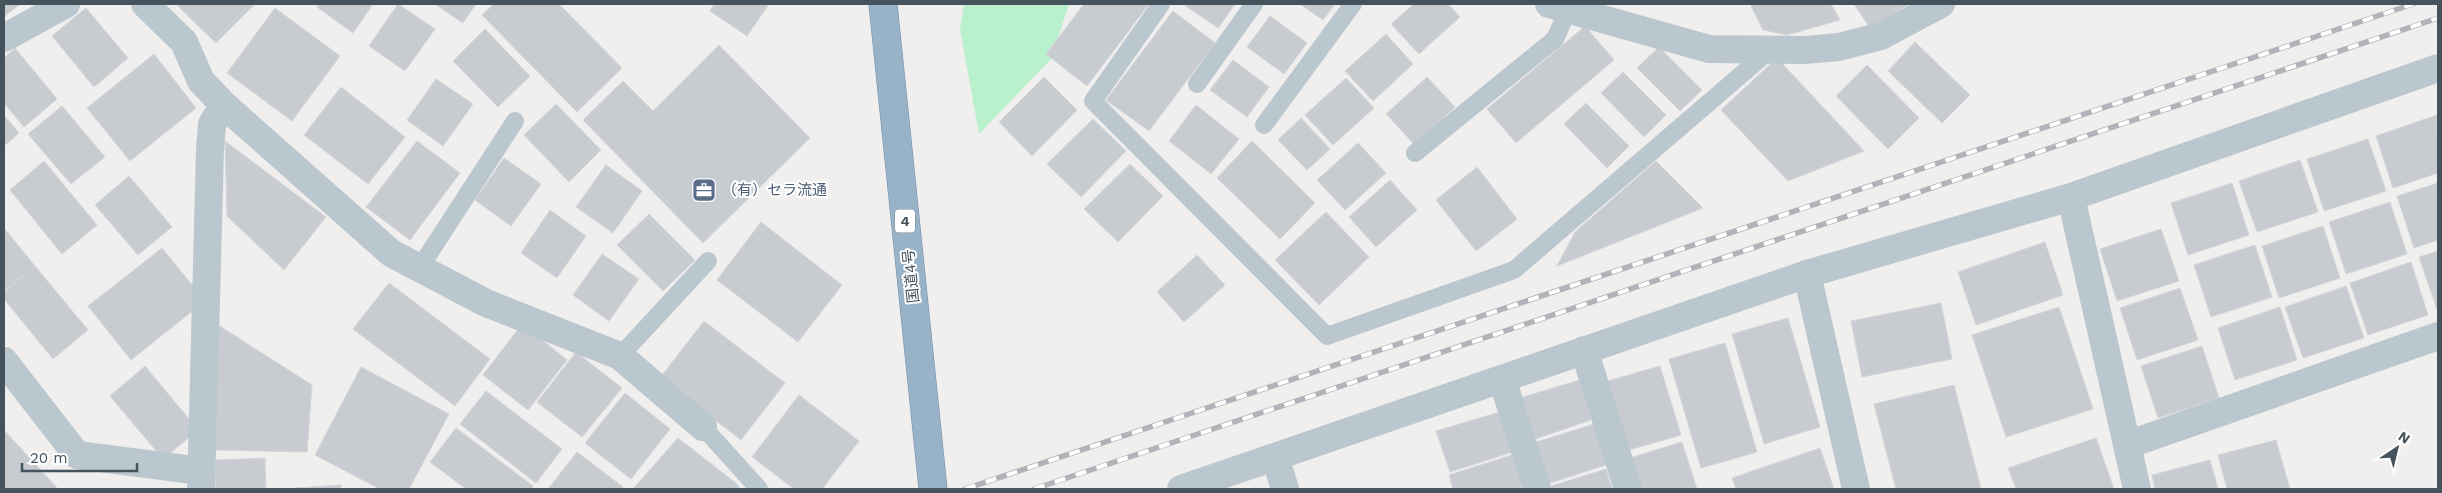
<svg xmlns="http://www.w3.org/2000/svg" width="2442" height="493" font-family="'Work Sans','Noto Sans JP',sans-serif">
	<rect width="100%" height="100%" fill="#f1eeee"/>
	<path fill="#baf1cd" d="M964,4H1069L1051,59L979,134L960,29Z"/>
	<path fill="#c8ccd1" stroke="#d2d5da" d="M4,4H20L5,16Z
		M176,4H255L216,43Z
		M319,4H373L353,33L317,7Z
		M398,4L435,29L405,71L369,46Z
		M435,4H476L463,23Z
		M494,4H559L622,68L577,112L482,15Z
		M714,4H769L747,36L710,11Z
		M1084,4H1149L1087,86L1046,54Z
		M1183,4H1235L1218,28Z
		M1300,4H1335L1323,20Z
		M1414,4H1448L1460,17L1419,54L1391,24Z
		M1750,4H1831L1840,20L1787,35L1763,30Z
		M1854,4H1909L1870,28Z
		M86,8L128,58L94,87L52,36Z
		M275,8L340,56L292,121L227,73Z
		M1173,11L1215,43L1149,131L1106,100Z
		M1270,16L1307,43L1284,74L1247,47Z
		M1585,26L1614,60L1516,143L1487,109Z
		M485,29L530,76L498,107L453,61Z
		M1386,34L1413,64L1373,101L1345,71Z
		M1915,42L1970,95L1942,123L1888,71Z
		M719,45L810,138L703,243L583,120L623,81L653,111Z
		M1659,47L1702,90L1680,111L1637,68Z
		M15,48L57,99L24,127L4,103V58Z
		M154,54L196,108L130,161L87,108Z
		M1777,58L1864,151L1788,181L1721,110Z
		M1233,60L1269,87L1247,117L1210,90Z
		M1867,65L1919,118L1888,149L1836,96Z
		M1623,72L1666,115L1644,137L1601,93Z
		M1044,77L1077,110L1032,156L999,122Z
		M1427,77L1455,107L1414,144L1386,114Z
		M1346,78L1374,108L1333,145L1305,115Z
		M436,79L473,104L443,146L407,120Z
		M341,87L405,137L368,184L304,135Z
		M1586,103L1629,146L1607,168L1564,124Z
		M556,104L601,150L569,182L524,135Z
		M1196,105L1239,139L1211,174L1169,141Z
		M62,106L105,157L71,184L28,134Z
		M4,115L19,133L4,146Z
		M2437,115L2438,173L2393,188L2376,136Z
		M1301,118L1330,149L1307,170L1278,140Z
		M1093,119L1126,151L1081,197L1047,164Z
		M2368,139L2386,191L2324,211L2307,159Z
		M225,141L326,217L284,270L227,216Z
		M417,141L460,173L410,240L366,207Z
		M1252,141L1315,203L1280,239L1217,178Z
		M1358,143L1386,173L1345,210L1317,180Z
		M504,158L541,184L511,226L475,200Z
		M2300,160L2318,212L2257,232L2239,181Z
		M44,161L97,225L62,254L10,190Z
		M1656,161L1703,208L1557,266L1575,232Z
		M1130,164L1163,196L1118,242L1084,209Z
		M606,165L642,191L613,233L576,207Z
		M1477,167L1517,219L1476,251L1436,200Z
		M129,176L172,227L138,255L95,205Z
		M1390,180L1417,210L1376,247L1349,217Z
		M2232,183L2249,235L2188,255L2171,203Z
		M2438,183V240L2414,248L2397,196Z
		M2390,202L2407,254L2346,274L2329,222Z
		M550,210L586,236L557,278L521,253Z
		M1326,212L1369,257L1319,305L1275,260Z
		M649,214L695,260L663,291L617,245Z
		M761,222L842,285L798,342L717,280Z
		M2323,226L2340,278L2279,298L2262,246Z
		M4,228L35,266L4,291Z
		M2161,229L2179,281L2117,301L2100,249Z
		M2045,242L2063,295L1976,325L1958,272Z
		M2255,245L2272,297L2211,317L2194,265Z
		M162,248L205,301L131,360L88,306Z
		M2438,251V308L2437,309L2419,257Z
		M602,254L639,279L609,321L573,295Z
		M1197,255L1225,285L1184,322L1157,292Z
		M2411,262L2428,315L2368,335L2350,283Z
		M35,266L88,330L53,359L4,299V292Z
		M389,283L490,359L455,406L353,329Z
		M2346,286L2364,338L2303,358L2285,307Z
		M2180,288L2198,340L2137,360L2120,308Z
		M1941,303L1952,359L1862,377L1851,321Z
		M2059,307L2093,409L2006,437L1972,335Z
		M2280,307L2297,360L2235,380L2218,328Z
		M1788,318L1820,427L1764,444L1732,334Z
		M704,321L785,383L741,440L660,378Z
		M522,324L567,360L528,410L483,375Z
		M218,325L312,385L307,452L216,450Z
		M1725,343L1757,452L1701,468L1669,359Z
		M2202,346L2219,398L2158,418L2141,366Z
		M576,352L622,388L582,437L537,402Z
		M145,366L198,430L163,459L110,396Z
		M1660,366L1681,435L1629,450L1608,381Z
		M361,367L449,414L409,489H380L315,455Z
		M1580,380L1591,420L1530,441L1516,399Z
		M1954,385L1981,489H1896L1874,404Z
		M486,391L562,449L536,483L460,424Z
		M625,393L670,429L631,479L585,443Z
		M799,395L859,441L822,489H794L752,457Z
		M1500,412L1512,452L1450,472L1436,431Z
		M1594,424L1606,465L1544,485L1530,444Z
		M456,428L533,486L531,489H466L430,462Z
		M4,430L58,489H4Z
		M678,438L737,484L740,489H633Z
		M2096,438L2114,489H2016L2008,468Z
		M2276,440L2290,489H2227L2218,455Z
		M1682,442L1697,489H1640L1630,458Z
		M1820,448L1834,489H1736L1732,478Z
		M577,452L623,487L621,489H548Z
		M1512,455L1522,489H1453L1449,475Z
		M265,458L266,489H216L215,460Z
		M2210,460L2218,489H2155L2152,475Z
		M1606,469L1612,489H1542Z
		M341,485V489H295V488Z"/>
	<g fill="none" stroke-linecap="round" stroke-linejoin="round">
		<g stroke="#6e8fac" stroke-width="29">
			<path id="trunk" d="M883,4L933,489"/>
		</g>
		<path stroke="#bbc7ce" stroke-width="18" d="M1161,4L1093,101L1327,336L1514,270L1770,50
			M1197,84L1254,4
			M1264,125L1353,4
			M1415,153L1555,39L1568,10
			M419,269L515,121
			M620,356L708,261
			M703,427L759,489"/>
		<path stroke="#bbc7ce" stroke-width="28" d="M145,4L184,42L201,81L224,105L391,253L486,303L620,356L703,427
			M1549,4L1709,49L1804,50L1839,47L1881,36L1941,4
			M4,38L66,4
			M2071,197L2137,489
			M1584,350L1628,489
			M4,361L77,455L201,471
			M1502,379L1537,489
			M2127,445L2438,336
			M1275,457L1285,489
			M201,489L210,150L212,124L224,105
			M1181,489L1807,274L2071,197L2438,68"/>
		<path stroke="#bbc7ce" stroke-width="28" d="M1807,274L1856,489"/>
		<use href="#trunk" stroke="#98b2c8" stroke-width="28"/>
		<g stroke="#b0b4b9" stroke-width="5.5">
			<path id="rail" d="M965,489L2413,4
				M1034,489L2438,18"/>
		</g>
		<use href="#rail" stroke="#fff" stroke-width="4" stroke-dasharray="11" stroke-linecap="butt"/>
	</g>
	<defs>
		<g id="office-square" transform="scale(1.25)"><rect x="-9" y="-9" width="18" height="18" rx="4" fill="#5c6f8a" stroke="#fff"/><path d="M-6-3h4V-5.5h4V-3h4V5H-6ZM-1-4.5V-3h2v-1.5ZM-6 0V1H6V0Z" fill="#fff"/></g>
	</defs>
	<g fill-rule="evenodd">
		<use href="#office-square" x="704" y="190"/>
	</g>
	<g text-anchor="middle" stroke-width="4" stroke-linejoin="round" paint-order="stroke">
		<rect fill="#fff" stroke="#7d878e" stroke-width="1" x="895" y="209.5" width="20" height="23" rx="4"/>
		<g font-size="14" font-weight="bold" fill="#45535d">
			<text x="905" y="226">4</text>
		</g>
		<g font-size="15" fill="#4e5e75" stroke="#fff" text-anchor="start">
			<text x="722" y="195">（有）セラ流通</text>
		</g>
		<g font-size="15" fill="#45535d" stroke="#fff">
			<text transform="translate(911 276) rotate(-96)" y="5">国道4号</text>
		</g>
	</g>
	<rect width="2442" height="493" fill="none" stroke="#45535d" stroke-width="10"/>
	<g transform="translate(2397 448) rotate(35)" stroke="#ffffff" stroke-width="4" paint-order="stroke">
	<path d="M0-4L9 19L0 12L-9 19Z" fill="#45535d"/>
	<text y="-8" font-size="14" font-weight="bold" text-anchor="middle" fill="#45535d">N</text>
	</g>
	<path d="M22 463v8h115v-8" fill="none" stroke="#45535d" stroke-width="2.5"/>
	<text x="30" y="463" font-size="15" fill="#45535d" stroke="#ffffff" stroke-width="4" paint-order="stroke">20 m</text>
</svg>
